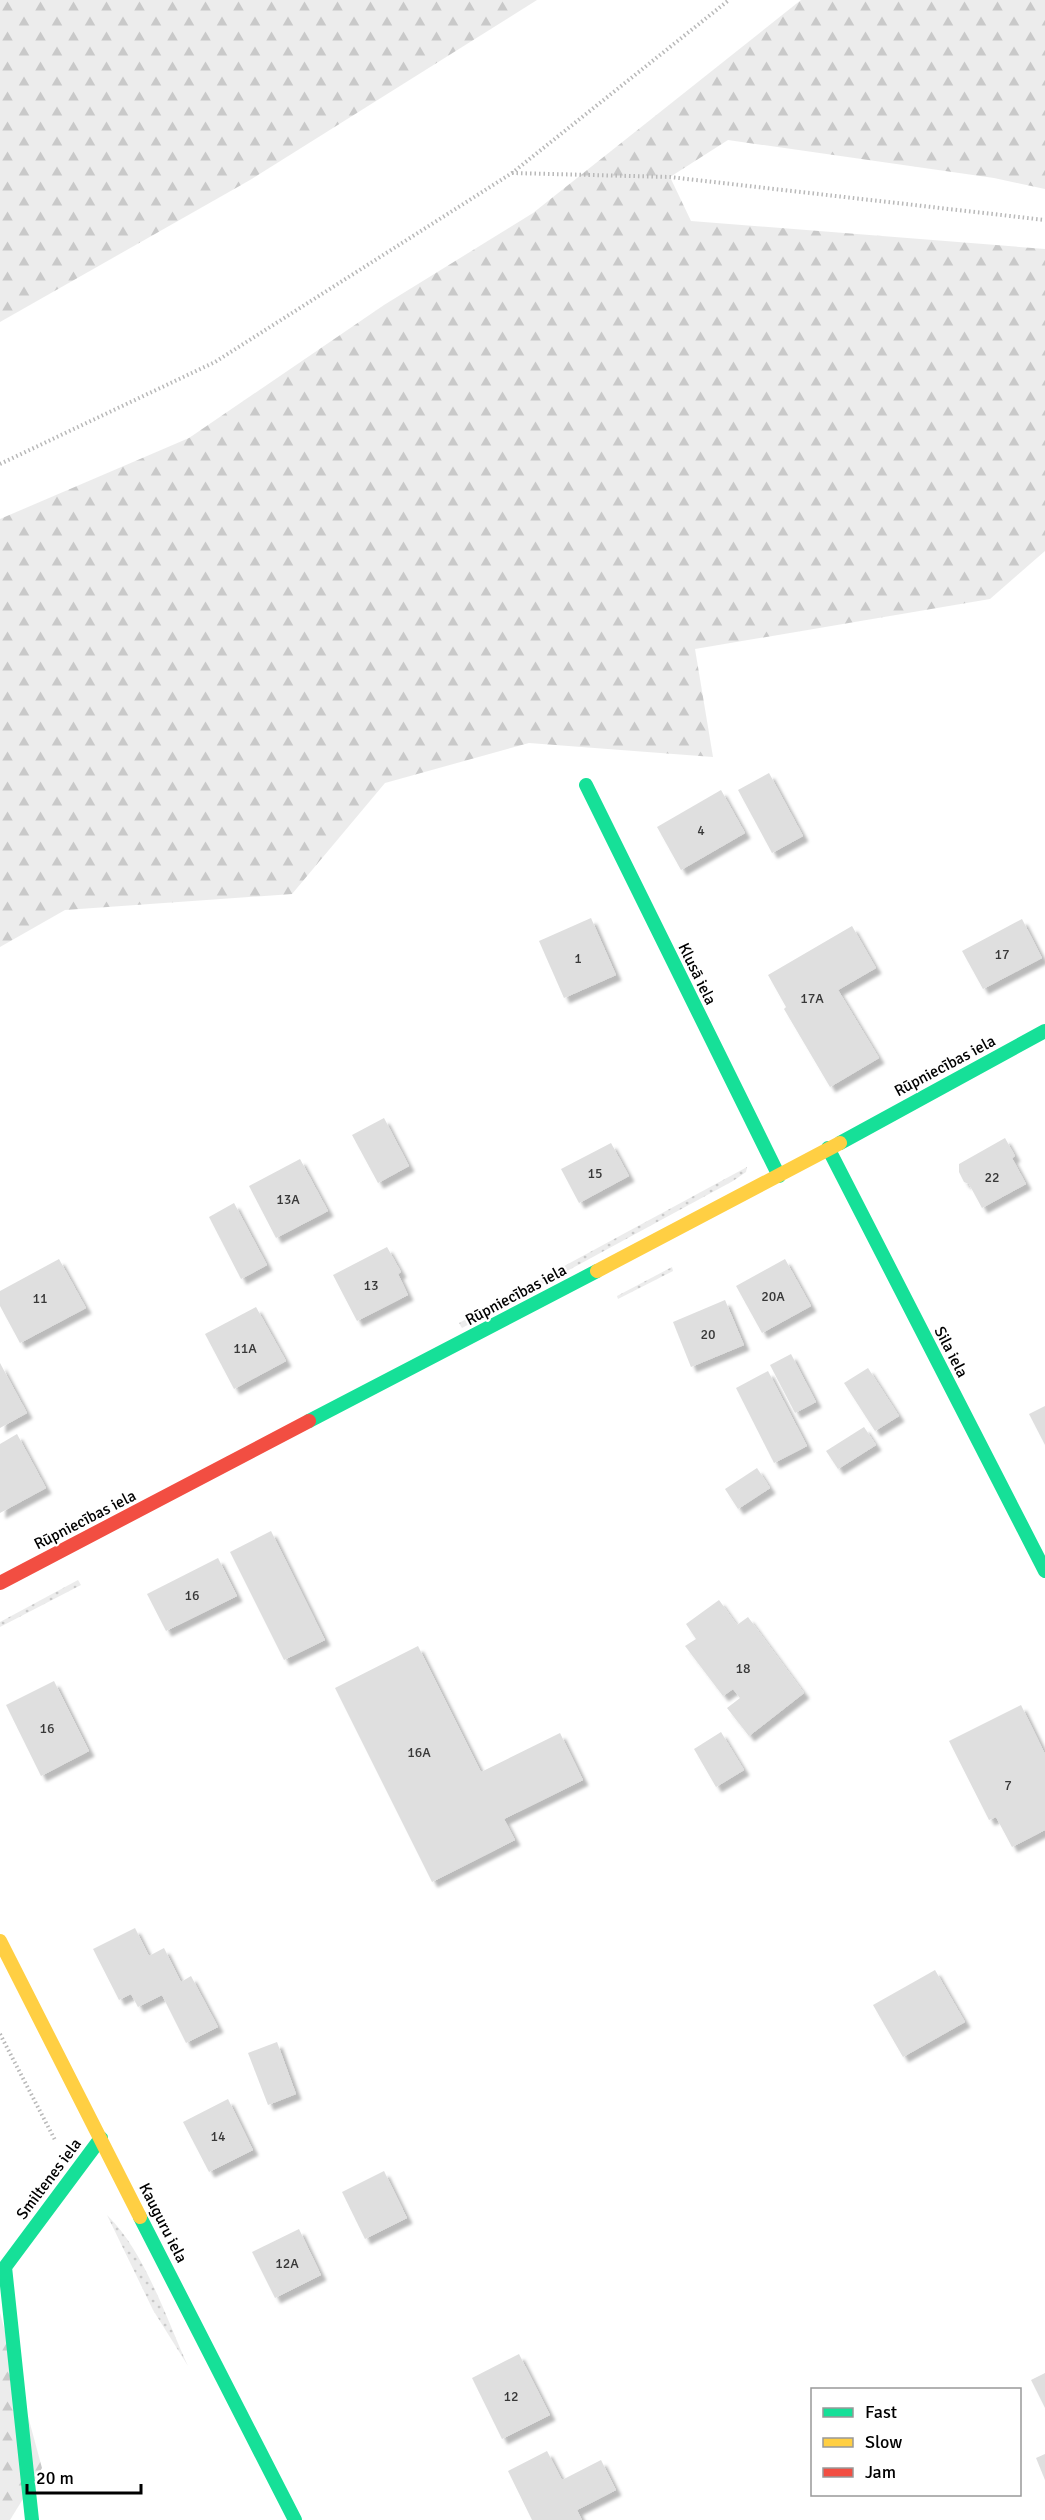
<svg xmlns="http://www.w3.org/2000/svg" width="1045" height="2520" viewBox="0 0 1045 2520" font-family="Signika,sans-serif">
	<style>
		.grass { fill: url(#grass-dots) }
		.forest { fill: url(#forest-firs) }
		.building { fill: #dfdfdf; filter: url(#shadow) }
		.lines { fill: none; stroke-linecap: round; stroke-linejoin: round }
		.path { stroke: #b9b9b9; stroke-width: 4; stroke-dasharray: 1.5 3; stroke-linecap: butt }
		.fast { stroke: #16e098; stroke-width: 14 }
		.slow { stroke: #ffcf43; stroke-width: 14 }
		.jam { stroke: #f24e42; stroke-width: 14 }
		.labels { text-anchor: middle; dominant-baseline: central; stroke-width: 4.5; stroke-linejoin: round; paint-order: stroke }
		.number-label { font-size: 14px; fill: #383838 }
		.street-label { font-size: 16px; fill: #000; stroke: #fff }
	</style>
	<defs>
		<pattern id="grass-dots" width="8" height="8" patternUnits="userSpaceOnUse" patternTransform="scale(1.5)"><rect width="8" height="8" fill="#ececec"/><path d="M2 2h.1M6 6h.1" fill="none" stroke="#c9c9c9" stroke-width="1.8" stroke-linecap="round"/></pattern>
		<pattern id="forest-firs" width="22" height="20" patternUnits="userSpaceOnUse" patternTransform="scale(1.5)"><rect width="22" height="20" fill="#ececec"/><path d="M5 1l3.5 6h-7zM16 11l3.5 6h-7z" fill="#c9c9c9"/></pattern>
		<filter id="shadow"><feDropShadow dx="5.5" dy="5.5" stdDeviation="1.5" flood-color="#0004"/></filter>
	</defs>
	<rect width="100%" height="100%" fill="#fff"/>
	<!-- grass -->
	<g class="grass">
		<polygon points="747,1167 746,1172 733,1181 462,1328 459,1323"/>
		<polygon points="672,1267 673,1271 618,1299 617,1296"/>
		<polygon points="78,1580 81,1585 0,1627 0,1622"/>
		<path d="M 107,2215 C 145,2252 166,2318 188,2366 L 153,2310 Z"/>
	</g>
	<!-- forest -->
	<g class="forest">
		<polygon points="0,0 537,0 250,180 0,322"/>
		<polygon points="801,0 1045,0 1045,189 994,178 728,140 670,177 691,221 1045,249 1045,551 990,599 695,649 713,757 529,743 385,783 292,894 65,910 0,947 0,519 189,438 384,305 533,213"/>
		<polygon points="0,2313 42,2468 10,2520 0,2520"/>
	</g>
	<!-- building -->
	<g class="building">
		<polygon points="769,773 803,836 772,853 738,790"/>
		<polygon points="721,790 745,833 681,870 657,827"/>
		<polygon points="591,918 616,975 564,998 539,941"/>
		<polygon points="1022,919 1042,958 983,989 962,951"/>
		<polygon points="852,926 876,968 838,990 879,1058 830,1087 784,1009 786,1007 768,975"/>
		<polygon points="384,1118 409,1166 378,1183 352,1135"/>
		<polygon points="1005,1138 1015,1156 1012,1158 1026,1184 982,1208 969,1184 964,1182 959,1172 959,1164"/>
		<polygon points="611,1143 629,1176 579,1203 561,1169"/>
		<polygon points="300,1159 328,1211 276,1238 249,1186"/>
		<polygon points="234,1203 267,1265 241,1279 209,1217"/>
		<polygon points="387,1247 401,1272 398,1274 408,1295 357,1321 333,1275"/>
		<polygon points="59,1259 86,1308 20,1343 0,1306 0,1291"/>
		<polygon points="785,1259 811,1306 762,1333 736,1286"/>
		<polygon points="725,1300 744,1345 691,1367 673,1322"/>
		<polygon points="256,1307 286,1361 234,1389 205,1334"/>
		<polygon points="791,1354 816,1402 795,1413 770,1365"/>
		<polygon points="0,1363 27,1413 0,1428"/>
		<polygon points="868,1368 899,1416 875,1431 844,1383"/>
		<polygon points="768,1371 807,1446 774,1463 736,1388"/>
		<polygon points="1045,1406 1045,1445 1029,1414"/>
		<polygon points="864,1427 876,1445 838,1469 826,1451"/>
		<polygon points="17,1434 46,1488 0,1513 0,1444"/>
		<polygon points="757,1468 770,1488 738,1509 725,1489"/>
		<polygon points="271,1531 325,1640 284,1660 230,1552"/>
		<polygon points="218,1558 237,1596 166,1631 147,1594"/>
		<polygon points="719,1600 737,1625 748,1617 804,1693 749,1736 727,1708 740,1698 733,1689 723,1696 685,1646 696,1639 686,1624"/>
		<polygon points="418,1646 481,1772 560,1733 583,1780 504,1819 515,1840 432,1882 335,1688"/>
		<polygon points="54,1681 89,1751 41,1776 6,1705"/>
		<polygon points="1021,1705 1045,1754 1045,1830 1012,1847 996,1817 989,1820 949,1741"/>
		<polygon points="721,1732 744,1770 716,1787 694,1749"/>
		<polygon points="135,1928 149,1956 164,1948 181,1982 191,1976 218,2027 186,2043 162,1995 138,2007 131,1994 119,2000 93,1949"/>
		<polygon points="935,1970 965,2022 903,2057 873,2005"/>
		<polygon points="277,2042 296,2094 268,2105 248,2053"/>
		<polygon points="228,2099 253,2150 209,2172 183,2122"/>
		<polygon points="384,2171 407,2218 365,2239 342,2192"/>
		<polygon points="299,2229 321,2275 275,2298 252,2252"/>
		<polygon points="519,2354 550,2415 502,2439 472,2378"/>
		<polygon points="1045,2373 1045,2408 1031,2380"/>
		<polygon points="547,2451 562,2480 601,2460 616,2490 577,2510 582,2520 532,2520 508,2471"/>
		<polygon points="1045,2454 1045,2480 1036,2458"/>
	</g>
	<g class="lines">
		<!-- path -->
		<g class="path">
			<polyline points="512,173 670,177 1045,220"/>
			<polyline points="0,464 215,362 512,173 729,0"/>
			<polyline points="0,2034 55,2140"/>
		</g>
		<!-- fast -->
		<g class="fast">
			<polyline points="586,785 779,1176"/>
			<polyline points="840,1143 1045,1031"/>
			<polyline points="828,1148 1045,1571"/>
			<polyline points="309,1421 597,1271"/>
			<polyline points="140,2217 295,2520"/>
			<polyline points="32,2520 5,2267 101,2138"/>
		</g>
		<!-- slow -->
		<g class="slow">
			<polyline points="597,1271 840,1143"/>
			<polyline points="0,1941 140,2217"/>
		</g>
		<!-- jam -->
		<polyline class="jam" points="0,1583 309,1421"/>
	</g>
	<g class="labels">
		<!-- number labels -->
		<g class="number-label">
			<text x="701" y="830">4</text>
			<text x="1002" y="954">17</text>
			<text x="578" y="958">1</text>
			<text x="812" y="998">17A</text>
			<text x="595" y="1173">15</text>
			<text x="992" y="1177">22</text>
			<text x="288" y="1199">13A</text>
			<text x="371" y="1285">13</text>
			<text x="773" y="1296">20A</text>
			<text x="40" y="1298">11</text>
			<text x="708" y="1334">20</text>
			<text x="245" y="1348">11A</text>
			<text x="192" y="1595">16</text>
			<text x="743" y="1668">18</text>
			<text x="47" y="1728">16</text>
			<text x="419" y="1752">16A</text>
			<text x="1008" y="1785">7</text>
			<text x="218" y="2136">14</text>
			<text x="287" y="2263">12A</text>
			<text x="511" y="2396">12</text>
		</g>
		<!-- street labels -->
		<g class="street-label">
			<text transform="translate(697 974) rotate(64)">Klusā iela</text>
			<text transform="translate(945 1066) rotate(-28)">Rūpniecības iela</text>
			<text transform="translate(516 1295) rotate(-28)">Rūpniecības iela</text>
			<text transform="translate(951 1352) rotate(63)">Sila iela</text>
			<text transform="translate(85 1520) rotate(-27)">Rūpniecības iela</text>
			<text transform="translate(49 2179) rotate(-53)">Smiltenes iela</text>
			<text transform="translate(163 2223) rotate(63)">Kauguru iela</text>
		</g>
	</g>
	<!-- legend -->
	<rect x="811" y="2388" width="210" height="108" fill="#ffffff" stroke="#999999" stroke-width="1.5"/>
	<rect x="823" y="2408" width="30" height="9" fill="#16e098" stroke="#999999" stroke-width="1.5"/>
	<text x="865" y="2418" font-size="18" fill="#000000">Fast</text>
	<rect x="823" y="2438" width="30" height="9" fill="#ffcf43" stroke="#999999" stroke-width="1.5"/>
	<text x="865" y="2448" font-size="18" fill="#000000">Slow</text>
	<rect x="823" y="2468" width="30" height="9" fill="#f24e42" stroke="#999999" stroke-width="1.5"/>
	<text x="865" y="2478" font-size="18" fill="#000000">Jam</text>
	<!-- scale -->
	<path d="M27 2484v9h114v-9" fill="none" stroke="#000000" stroke-width="3"/>
	<text x="36" y="2484" font-size="18" fill="#000000" stroke="#ffffff" stroke-width="4.5" paint-order="stroke">20 m</text>
</svg>
